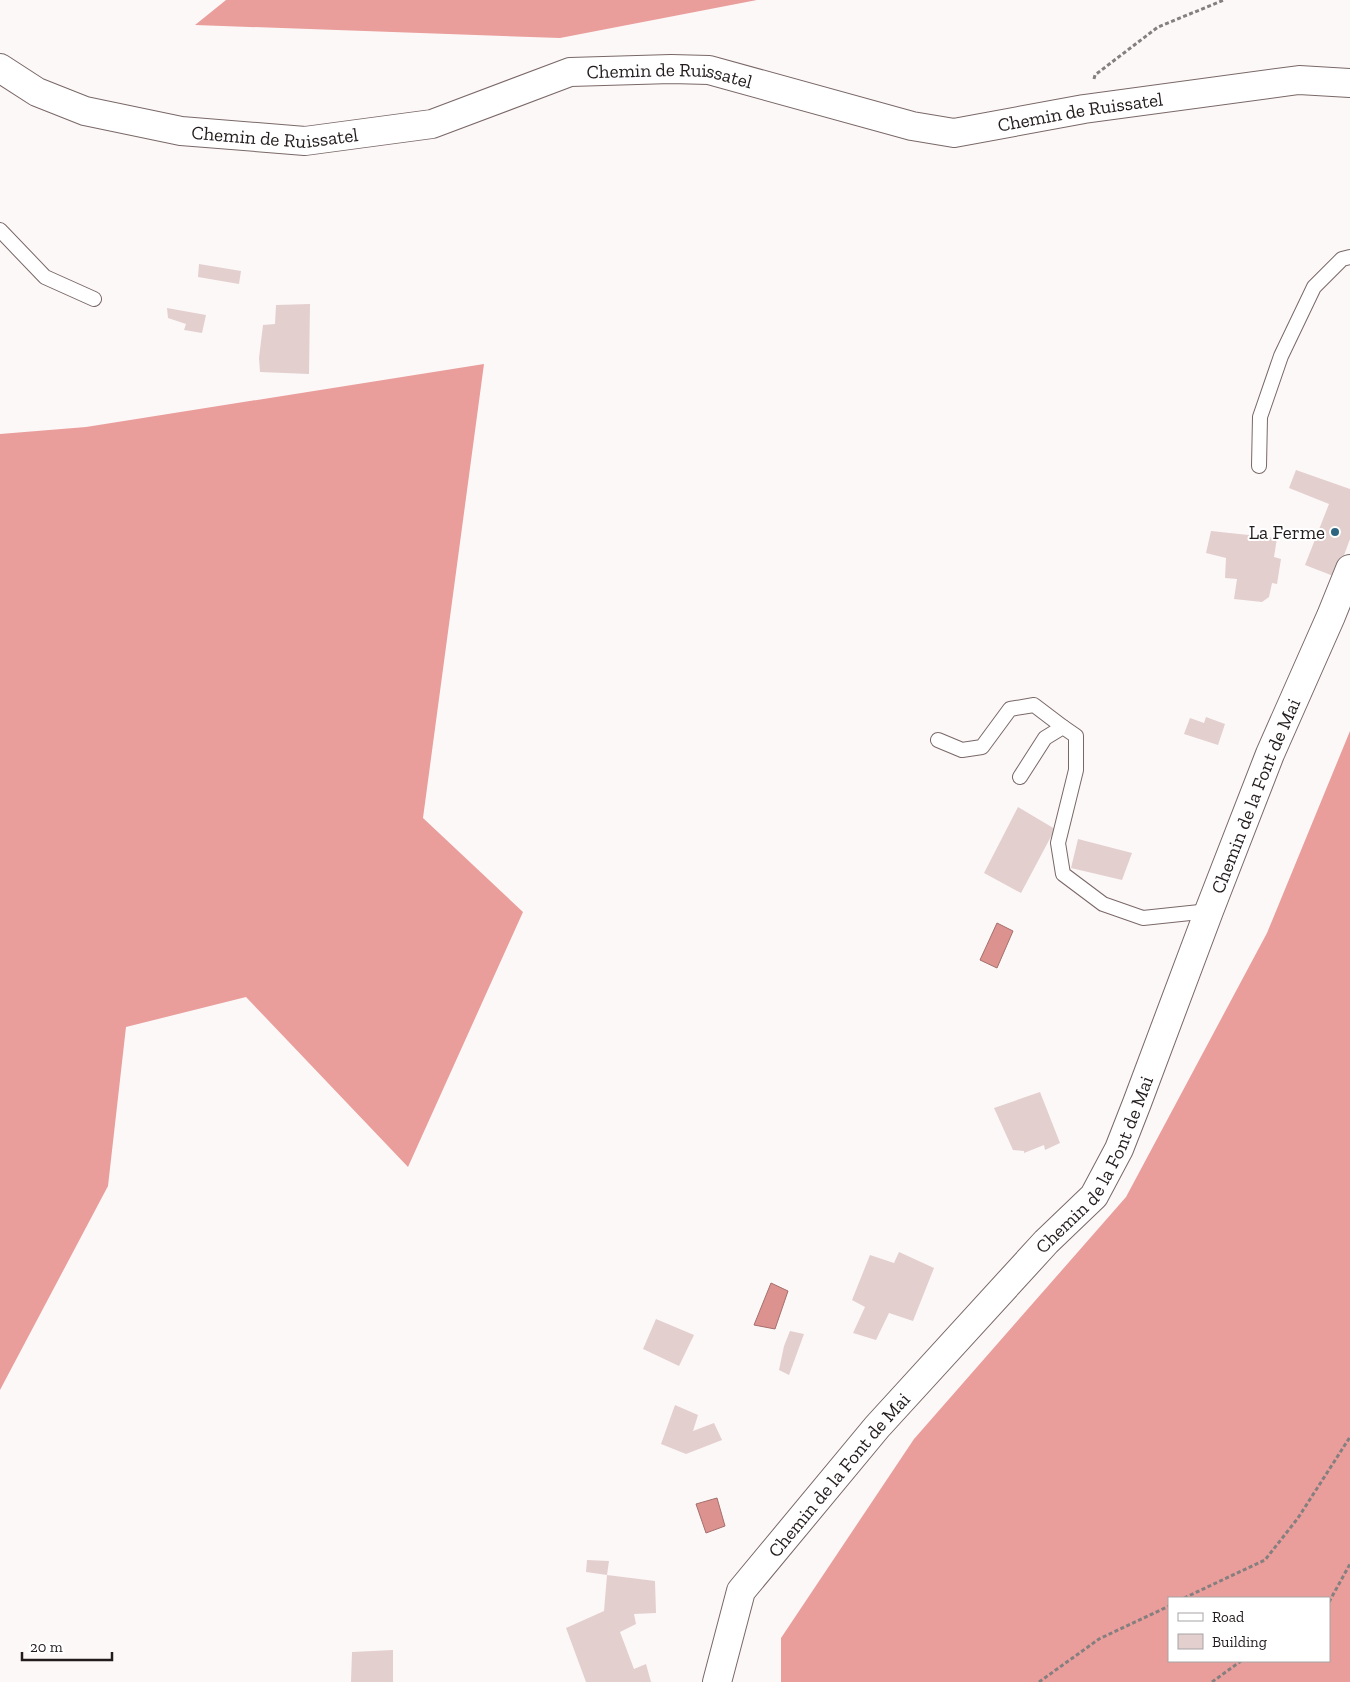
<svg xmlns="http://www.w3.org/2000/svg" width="1350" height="1682" viewBox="0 0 1350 1682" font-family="'Zilla Slab',serif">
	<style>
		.forest { fill: #e99e9b; fill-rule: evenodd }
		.water { fill: #dc928f; stroke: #a46f6c }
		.building { fill: #e3cfce }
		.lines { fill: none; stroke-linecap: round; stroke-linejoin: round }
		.lane-casing { stroke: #796867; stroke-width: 16 }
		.street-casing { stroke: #796867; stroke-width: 30 }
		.path { stroke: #857f7f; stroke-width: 3; stroke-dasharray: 4 2.5; stroke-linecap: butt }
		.lane { stroke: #fff; stroke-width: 14 }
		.street { stroke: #fff; stroke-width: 28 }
		.poi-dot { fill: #2d647f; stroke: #fff; stroke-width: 2 }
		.labels { text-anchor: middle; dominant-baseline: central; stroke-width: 4; stroke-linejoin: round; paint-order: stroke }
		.street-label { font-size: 19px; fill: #231c1c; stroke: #fff }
		.poi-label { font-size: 19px; fill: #231c1c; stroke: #fff; text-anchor: end }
	</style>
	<rect width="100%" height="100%" fill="#fdf8f8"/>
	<!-- forest -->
	<g class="forest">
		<polygon points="226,0 757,0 560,38 195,25"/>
		<polygon points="484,364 423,818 523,912 408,1167 246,997 126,1027 108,1186 0,1390 0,434 86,427"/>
		<path d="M 1350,731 L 1350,1682 L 781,1682 L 781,1638 L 914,1439 L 1126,1197 L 1267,933 ZM 1169,1598 L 1329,1598 L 1329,1661 L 1169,1661 Z"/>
	</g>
	<!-- water -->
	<g class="water">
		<polygon points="997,923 1013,931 997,968 980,960"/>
		<polygon points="771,1283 788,1291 775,1329 754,1325"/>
		<polygon points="717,1498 725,1526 706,1533 696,1504"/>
	</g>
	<!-- building -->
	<g class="building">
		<polygon points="199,264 241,271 239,284 198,277"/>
		<polygon points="310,304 309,374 260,372 259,358 263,325 275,324 276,305"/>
		<polygon points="167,308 206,315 202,333 184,330 186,324 168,318"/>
		<polygon points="1296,470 1350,489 1350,539 1336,577 1305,565 1329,504 1289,488"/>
		<polygon points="1211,531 1277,538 1274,557 1281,559 1277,584 1272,583 1269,597 1262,602 1234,599 1237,579 1225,578 1226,558 1206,553"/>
		<polygon points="1206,717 1225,724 1218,745 1184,734 1190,718 1204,723"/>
		<polygon points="1018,807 1055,829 1021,893 984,873"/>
		<polygon points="1078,839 1132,853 1122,880 1071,868"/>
		<polygon points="1040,1092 1060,1143 1045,1150 1044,1145 1024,1153 1024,1151 1013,1150 994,1108"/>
		<polygon points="899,1252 934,1268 913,1321 889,1313 876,1340 853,1333 865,1307 852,1300 870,1255 894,1263"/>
		<polygon points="656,1319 694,1335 679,1366 643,1349"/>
		<polygon points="790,1331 804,1334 789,1375 779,1370 784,1346"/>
		<polygon points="675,1405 698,1415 693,1431 714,1423 722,1440 686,1454 661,1444"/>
		<polygon points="587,1560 609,1561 607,1575 655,1581 656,1613 634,1614 636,1624 620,1632 634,1669 646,1664 651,1682 586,1682 566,1628 604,1611 607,1575 586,1572"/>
		<polygon points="393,1650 393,1682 351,1682 352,1652"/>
	</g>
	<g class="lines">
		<defs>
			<g id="lane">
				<polyline points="0,230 45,277 94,299"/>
				<polyline points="1259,466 1260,417 1281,356 1314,287 1342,259 1350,257"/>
				<polyline points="938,740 962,750 982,747 1010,709 1034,705 1063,727"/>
				<polyline points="1020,777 1045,738 1063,727 1076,736 1076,770 1058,843 1063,874 1103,904 1143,918 1209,911"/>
			</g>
			<g id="street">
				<path id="s1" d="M 0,68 L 37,92 L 85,111 L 181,131 L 305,141 L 432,124 L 570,72 L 671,69 L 709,70 L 912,126 L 954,133 L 1084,109 L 1299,80 L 1350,83"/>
				<path id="s2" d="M 717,1682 L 741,1591 L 877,1427 L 1046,1242 L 1094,1196 L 1119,1149 L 1137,1103 L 1209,911 L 1270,754 L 1331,616 L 1350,569"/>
			</g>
		</defs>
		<!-- lane casing -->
		<use href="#lane" class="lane-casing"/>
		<!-- street casing -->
		<use href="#street" class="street-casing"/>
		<!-- path -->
		<g class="path">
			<polyline points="1094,79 1095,75 1158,27 1224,0"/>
			<polyline points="1184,1598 1265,1560 1298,1518 1350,1437"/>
			<polyline points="1329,1602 1350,1564"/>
			<polyline points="1039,1682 1099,1639 1169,1606"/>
			<polyline points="1212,1682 1241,1661"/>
		</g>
		<!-- lane -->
		<use href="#lane" class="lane"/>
		<!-- street -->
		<use href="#street" class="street"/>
	</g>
	<!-- markers -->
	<circle class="poi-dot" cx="1335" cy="532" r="5"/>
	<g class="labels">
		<!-- street labels -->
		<g class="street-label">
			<text stroke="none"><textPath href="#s1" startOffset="694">Chemin de Ruissatel</textPath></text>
			<text stroke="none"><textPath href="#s1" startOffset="1114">Chemin de Ruissatel</textPath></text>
			<text stroke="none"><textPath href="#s1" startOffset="288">Chemin de Ruissatel</textPath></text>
			<text stroke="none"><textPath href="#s2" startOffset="1056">Chemin de la Font de Mai</textPath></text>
			<text stroke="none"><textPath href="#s2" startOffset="651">Chemin de la Font de Mai</textPath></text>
			<text stroke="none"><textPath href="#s2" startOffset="246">Chemin de la Font de Mai</textPath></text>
		</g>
		<!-- poi labels -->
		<g class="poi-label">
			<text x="1325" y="532">La Ferme</text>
		</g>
	</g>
	<!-- legend -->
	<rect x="1168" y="1597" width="162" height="65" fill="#ffffff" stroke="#a7a4a4"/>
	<rect x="1178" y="1613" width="25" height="8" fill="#ffffff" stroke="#a7a4a4"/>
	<text x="1212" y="1622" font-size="15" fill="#231c1c">Road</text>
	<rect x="1178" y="1634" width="25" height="15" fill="#e3cfce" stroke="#a7a4a4"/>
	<text x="1212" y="1647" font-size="15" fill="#231c1c">Building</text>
	<!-- scale -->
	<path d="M22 1652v8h90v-8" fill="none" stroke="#231c1c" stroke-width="2.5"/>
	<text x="30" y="1652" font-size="15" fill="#231c1c" stroke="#ffffff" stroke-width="4" paint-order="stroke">20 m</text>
</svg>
